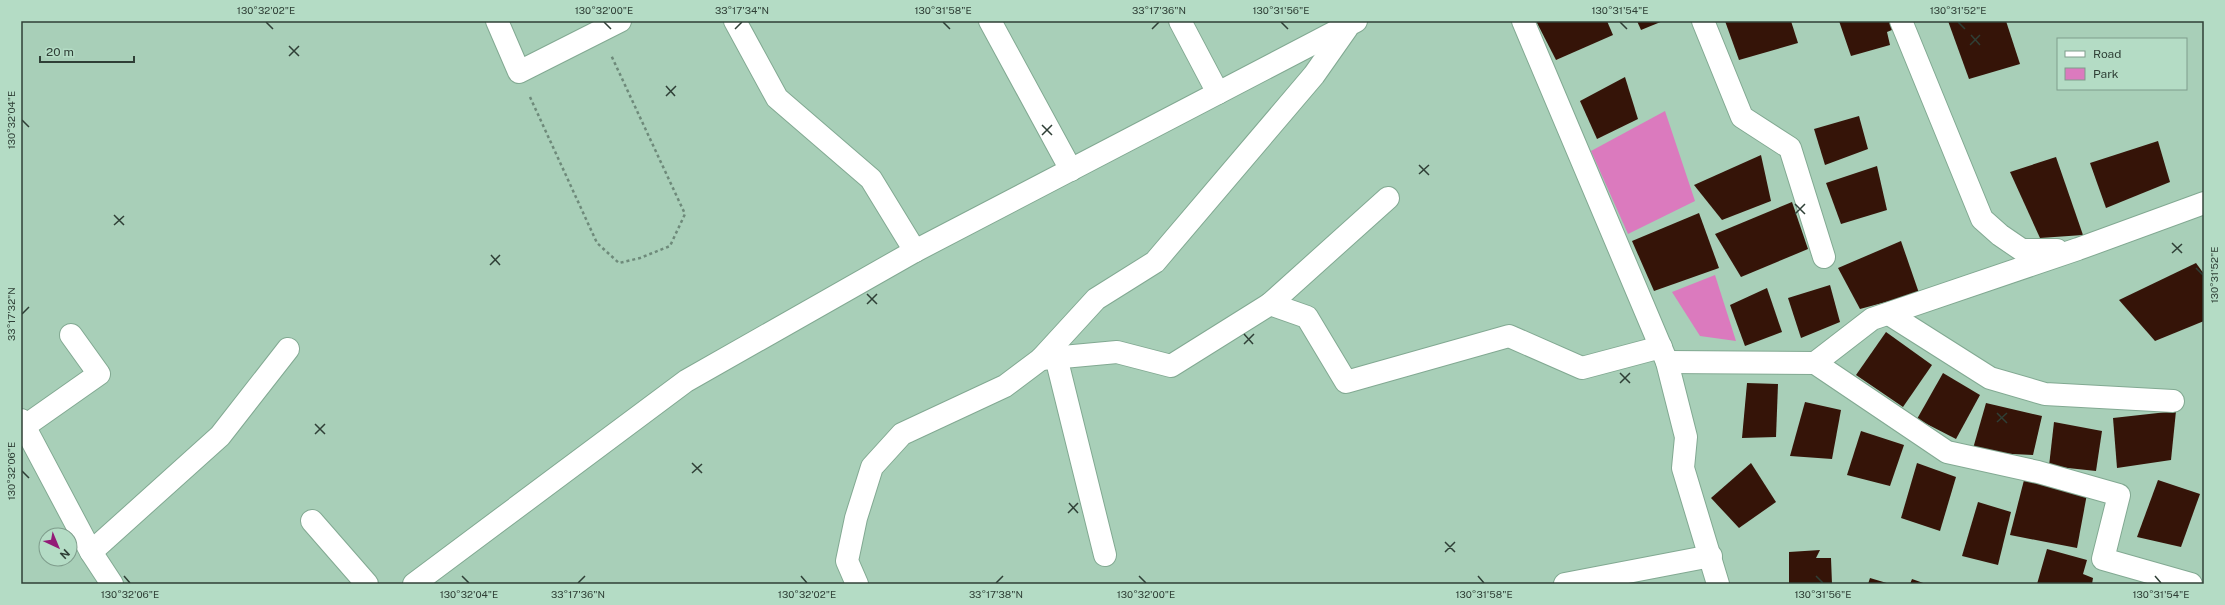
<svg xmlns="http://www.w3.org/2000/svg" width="2225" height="605" viewBox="0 0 2225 605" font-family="'Public Sans',sans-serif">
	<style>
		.green { fill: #db7abe }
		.building { fill: #351408 }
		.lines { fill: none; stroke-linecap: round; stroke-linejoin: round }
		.minor-casing { stroke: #82a992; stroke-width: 24 }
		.path { stroke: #6e8a7a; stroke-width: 2.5; stroke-dasharray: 3 3; stroke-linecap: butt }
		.minor { stroke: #fff; stroke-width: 22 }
		.ticks { fill: none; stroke: #2f3f36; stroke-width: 1.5 }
		.neatline { fill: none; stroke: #2f3f36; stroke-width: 1.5 }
		.ticks-label { font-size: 10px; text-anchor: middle; fill: #2f3f36 }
	</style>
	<rect width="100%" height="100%" fill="#a8cfb8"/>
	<!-- green -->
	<g class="green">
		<polygon points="1665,111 1695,201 1628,234 1591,151"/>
		<polygon points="1715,275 1736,341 1700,336 1672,292"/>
	</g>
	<!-- building -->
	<g class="building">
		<polygon points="1536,21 1607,21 1613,35 1556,60"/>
		<polygon points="1637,21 1663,21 1641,30"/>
		<polygon points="1725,21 1791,21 1798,43 1739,60"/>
		<polygon points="1839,21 1914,21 1887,32 1890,45 1851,56"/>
		<polygon points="1948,21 2006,21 2020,64 1969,79"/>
		<polygon points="1625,77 1638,119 1597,139 1580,101"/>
		<polygon points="1859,116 1868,149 1825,165 1814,129"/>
		<polygon points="2158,141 2170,182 2106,208 2090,163"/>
		<polygon points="1761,155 1771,201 1722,220 1694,185"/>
		<polygon points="2056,157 2083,235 2040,238 2010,172"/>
		<polygon points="1877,166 1887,210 1841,224 1826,183"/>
		<polygon points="1792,202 1808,249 1741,277 1715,234"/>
		<polygon points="1699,213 1719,268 1654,291 1632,241"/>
		<polygon points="1901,241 1919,293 1860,309 1838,268"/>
		<polygon points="2196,263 2204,274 2204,321 2155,341 2119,300"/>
		<polygon points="1830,285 1840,322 1801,338 1788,298"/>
		<polygon points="1767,288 1782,332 1745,346 1730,305"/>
		<polygon points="1886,332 1932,365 1903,407 1856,375"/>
		<polygon points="1943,373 1980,395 1956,439 1917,419"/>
		<polygon points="1747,383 1778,384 1776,437 1742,438"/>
		<polygon points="1805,402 1841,410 1832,459 1790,456"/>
		<polygon points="1986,403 2042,416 2033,455 1972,452"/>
		<polygon points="2176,411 2171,460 2117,468 2113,418"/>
		<polygon points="2054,422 2102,431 2096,471 2049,466"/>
		<polygon points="1861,431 1904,445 1890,486 1847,475"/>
		<polygon points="1751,463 1776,502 1739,528 1711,498"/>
		<polygon points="1917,463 1956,477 1940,531 1901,518"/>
		<polygon points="2024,480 2087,494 2077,548 2010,535"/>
		<polygon points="2158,480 2200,494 2181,547 2137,537"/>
		<polygon points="1978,502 2011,512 1998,565 1962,556"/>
		<polygon points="2047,549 2087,560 2083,574 2093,578 2092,584 2037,584"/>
		<polygon points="1820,550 1816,558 1831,558 1832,584 1789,584 1789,552"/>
		<polygon points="1870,578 1890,584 1868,584"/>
		<polygon points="1912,579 1926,584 1910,584"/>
	</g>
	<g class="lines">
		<defs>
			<g id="minor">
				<polyline points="497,21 519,72 620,21"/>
				<polyline points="735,21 777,98 871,179 915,251"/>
				<polyline points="990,21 1071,170"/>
				<polyline points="1180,21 1218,93"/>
				<polyline points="1523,21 1667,362 1686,437 1683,468 1718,584"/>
				<polyline points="1703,21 1742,117 1790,148 1824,257"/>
				<polyline points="1901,21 1982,219 2000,235 2022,250 2057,250"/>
				<polyline points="1270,304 1388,198"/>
				<polyline points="1889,314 1990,378 2045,394 2173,401"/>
				<polyline points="1056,357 1105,555"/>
				<polyline points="1041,359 1117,352 1171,366 1270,304 1307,317 1346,382 1509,336 1582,368 1661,347"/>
				<polyline points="1667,362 1815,363 1872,319 2078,249 2204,203"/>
				<polyline points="1815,363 1947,452 2038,472 2119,495 2103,559 2191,584"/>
				<polyline points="21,420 91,552 112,584"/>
				<polyline points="25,426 99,374 71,335"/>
				<polyline points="312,521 367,584"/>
				<polyline points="91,552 220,436 288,349"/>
				<polyline points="414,584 686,381 915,251 1356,21"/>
				<polyline points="857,584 847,561 856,518 872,467 902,434 1005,386 1041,359 1096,299 1155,262 1314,75 1347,28"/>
				<polyline points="1565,584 1711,556"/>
			</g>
		</defs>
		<!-- minor casing -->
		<use href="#minor" class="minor-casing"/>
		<!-- path -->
		<polyline class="path" points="530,97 597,243 619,263 640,258 670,246 685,214 611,55"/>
		<!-- minor -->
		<use href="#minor" class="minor"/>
	</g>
	<!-- ticks -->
	<path class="ticks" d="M 266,22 L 273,29M 604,22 L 611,29M 943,22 L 950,29M 1281,22 L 1288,29M 1620,22 L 1627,29M 1958,22 L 1965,29M 735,29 L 742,22M 1152,29 L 1159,22M 1971,35 L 1980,45M 1970,45 L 1980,35M 289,46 L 299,56M 289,56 L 299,46M 666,86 L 675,96M 666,96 L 676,86M 22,120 L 29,127M 1042,125 L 1052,135M 1042,135 L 1052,125M 1419,165 L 1429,175M 1419,174 L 1429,165M 1795,204 L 1805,214M 1795,214 L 1805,204M 114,215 L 124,225M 114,225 L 124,216M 2172,243 L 2182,253M 2172,253 L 2182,244M 491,255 L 500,265M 490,265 L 500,255M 2196,268 L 2203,275M 867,294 L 877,304M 867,304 L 877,294M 22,314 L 29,307M 1244,334 L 1253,344M 1244,344 L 1254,334M 1620,373 L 1630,383M 1620,383 L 1630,373M 1997,413 L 2007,423M 1997,422 L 2007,413M 315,424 L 325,434M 315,434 L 325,424M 692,463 L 702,473M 22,471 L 29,478M 692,473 L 702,464M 1069,503 L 1078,513M 1068,513 L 1078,503M 1445,542 L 1455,552M 1445,552 L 1455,542M 124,576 L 130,583M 462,576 L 469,583M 801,576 L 807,583M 1139,576 L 1146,583M 1478,576 L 1484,583M 1816,576 L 1823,583M 2155,576 L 2161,583M 578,583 L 585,576M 996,583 L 1003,576"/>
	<!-- border -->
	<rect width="2225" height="605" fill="none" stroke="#b4dcc5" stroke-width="44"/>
	<!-- legend -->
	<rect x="2057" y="38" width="130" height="52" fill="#b4dcc5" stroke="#7f9d8c"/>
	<rect x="2065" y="51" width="20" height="6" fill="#ffffff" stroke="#7f9d8c"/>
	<text x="2093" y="58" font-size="12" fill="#2f3f36">Road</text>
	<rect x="2065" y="68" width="20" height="12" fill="#db7abe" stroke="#7f9d8c"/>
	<text x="2093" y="78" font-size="12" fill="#2f3f36">Park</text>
	<!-- north arrow -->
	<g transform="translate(58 547) rotate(136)"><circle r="19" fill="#b4dcc5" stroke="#7f9d8c"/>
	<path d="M0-3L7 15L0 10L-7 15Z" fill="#931b77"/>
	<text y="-6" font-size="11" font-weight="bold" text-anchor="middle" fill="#2f3f36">N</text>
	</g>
	<!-- scale -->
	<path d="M40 56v6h94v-6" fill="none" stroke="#2f3f36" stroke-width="2"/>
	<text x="46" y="56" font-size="12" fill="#2f3f36" stroke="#b4dcc5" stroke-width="3" paint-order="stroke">20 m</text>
	<rect x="22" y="22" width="2181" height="561" class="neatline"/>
	<g class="ticks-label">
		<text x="266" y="14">130°32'02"E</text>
		<text x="604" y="14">130°32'00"E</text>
		<text x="742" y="14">33°17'34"N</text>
		<text x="943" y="14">130°31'58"E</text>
		<text x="1159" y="14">33°17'36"N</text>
		<text x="1281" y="14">130°31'56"E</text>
		<text x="1620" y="14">130°31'54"E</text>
		<text x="1958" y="14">130°31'52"E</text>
		<text transform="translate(11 120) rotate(-90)" y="4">130°32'04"E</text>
		<text transform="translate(2214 275) rotate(-90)" y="4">130°31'52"E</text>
		<text transform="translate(11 314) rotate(-90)" y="4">33°17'32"N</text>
		<text transform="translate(11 471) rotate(-90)" y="4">130°32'06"E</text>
		<text x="130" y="598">130°32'06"E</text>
		<text x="469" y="598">130°32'04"E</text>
		<text x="578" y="598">33°17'36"N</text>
		<text x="807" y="598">130°32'02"E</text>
		<text x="996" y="598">33°17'38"N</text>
		<text x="1146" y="598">130°32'00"E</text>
		<text x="1484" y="598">130°31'58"E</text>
		<text x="1823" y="598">130°31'56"E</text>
		<text x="2161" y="598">130°31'54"E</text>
	</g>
</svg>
